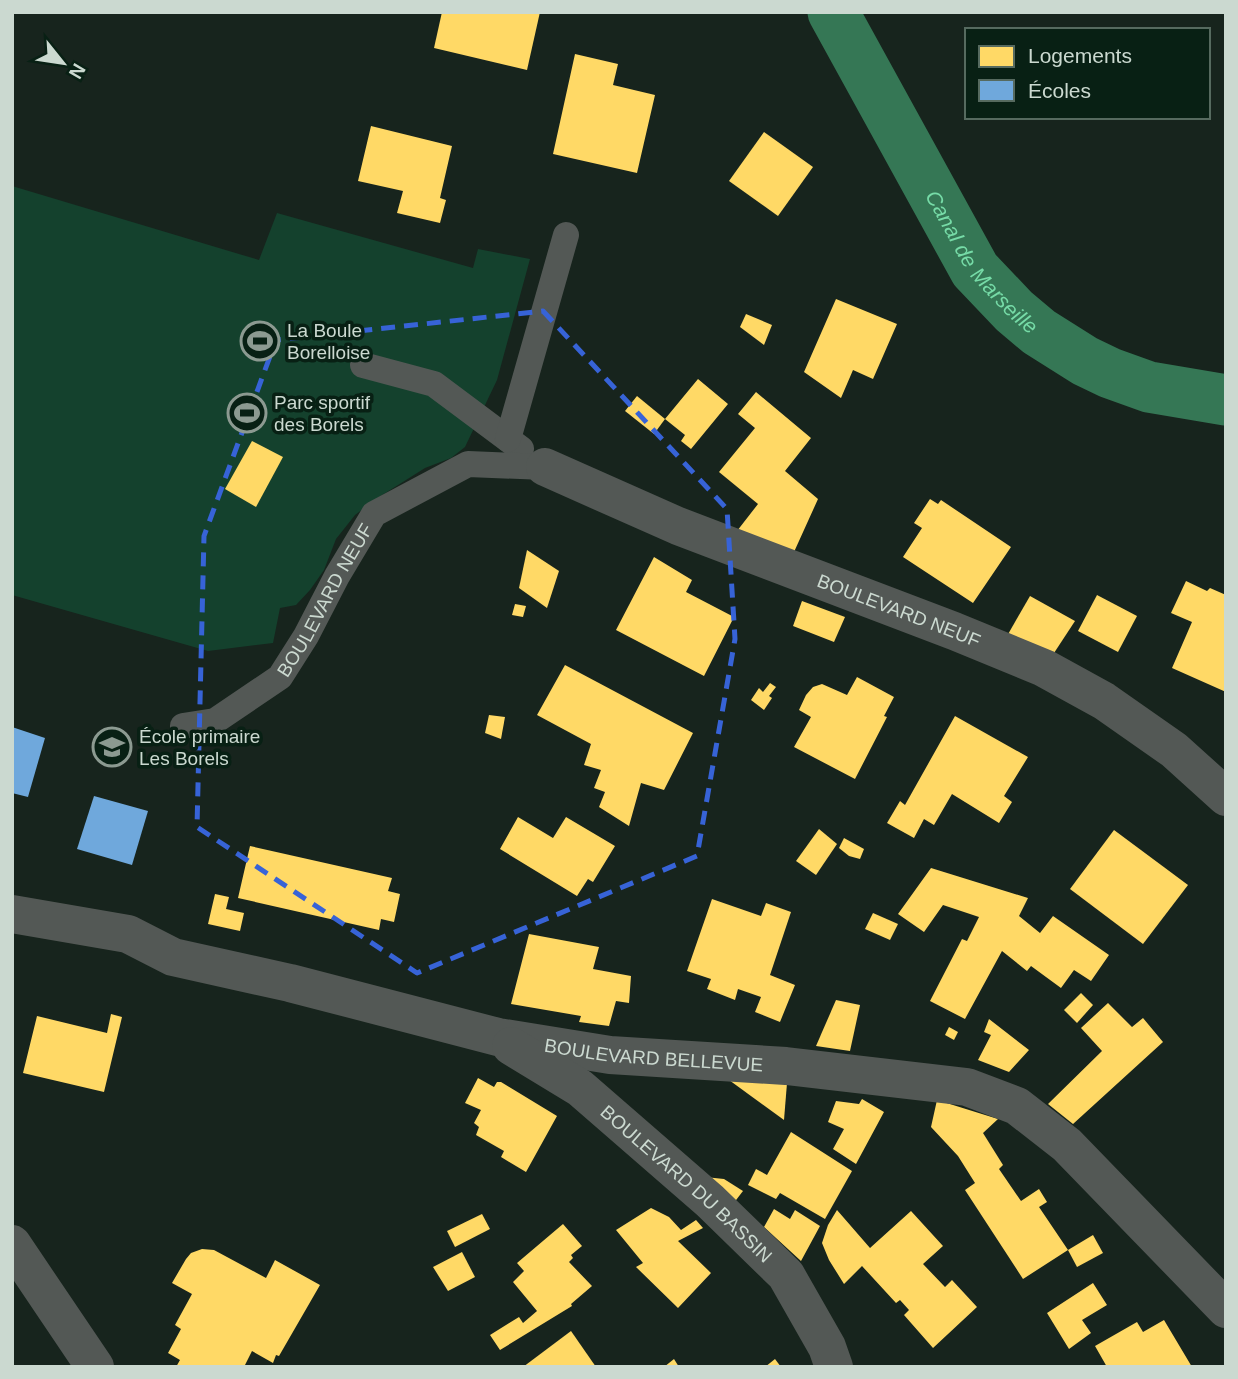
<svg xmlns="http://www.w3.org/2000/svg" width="1238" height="1379" viewBox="0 0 1238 1379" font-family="Helvetica,sans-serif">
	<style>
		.green { fill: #14412d }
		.homes { fill: #ffd966 }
		.schools { fill: #6fa8dc }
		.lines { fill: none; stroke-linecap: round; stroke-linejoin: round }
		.canal { stroke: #357755; stroke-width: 51 }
		.lane { stroke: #535855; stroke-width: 26 }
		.street { stroke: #535855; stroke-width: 38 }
		.marked { fill: none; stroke: #3763d7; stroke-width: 5; stroke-dasharray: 14 9; stroke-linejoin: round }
		.labels { text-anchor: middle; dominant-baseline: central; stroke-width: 7; stroke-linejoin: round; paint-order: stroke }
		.poi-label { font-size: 19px; fill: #cbd9d0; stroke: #082014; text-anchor: start }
		.street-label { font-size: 19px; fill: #cbd9d0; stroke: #082014 }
		.water-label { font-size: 21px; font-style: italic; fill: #76dba7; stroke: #082014 }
	</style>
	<rect width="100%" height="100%" fill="#17241d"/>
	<!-- green -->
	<polygon class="green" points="12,186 259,260 277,213 473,268 478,249 530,259 497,380 465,447 451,458 425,468 379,497 355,515 336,539 324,570 310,590 296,605 280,608 273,643 208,651 12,595"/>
	<!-- homes -->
	<g class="homes">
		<polygon points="442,12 540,12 527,70 434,48"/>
		<polygon points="575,54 618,64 613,85 655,95 637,173 553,154"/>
		<polygon points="371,126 452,146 440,198 446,200 440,223 397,213 403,191 358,181"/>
		<polygon points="764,132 813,167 778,216 729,181"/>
		<polygon points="836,299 897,324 873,379 853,370 841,398 804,372"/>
		<polygon points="746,314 772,325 764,345 740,327"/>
		<polygon points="698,379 728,404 691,449 681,441 685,435 665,419"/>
		<polygon points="756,392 811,438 785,471 818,499 794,552 737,531 758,504 719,472 755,428 738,414"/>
		<polygon points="637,396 665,419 654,434 625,411"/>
		<polygon points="252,441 283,457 256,507 225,489"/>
		<polygon points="930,499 938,504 941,500 1011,547 973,603 903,557 922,528 914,523"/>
		<polygon points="527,550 559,571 547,608 519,588"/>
		<polygon points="654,557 692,580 686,592 734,617 704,676 616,630"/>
		<polygon points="1186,581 1207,591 1210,588 1226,595 1226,692 1172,668 1192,622 1171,613"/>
		<polygon points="1097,595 1137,616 1118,652 1078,631"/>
		<polygon points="1030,596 1075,621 1054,653 1007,636"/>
		<polygon points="802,601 845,617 834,642 793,626"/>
		<polygon points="515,604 526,606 523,617 512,615"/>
		<polygon points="565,665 693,733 664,790 641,783 629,826 599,807 605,792 594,788 601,770 584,765 591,744 537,715"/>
		<polygon points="857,677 894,697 884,716 887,717 855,779 794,747 811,717 799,710 806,695 813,687 822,684 847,695"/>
		<polygon points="770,683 776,687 769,696 772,698 764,710 751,700 759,688 763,692"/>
		<polygon points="489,715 505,717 501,739 485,733"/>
		<polygon points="955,716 1028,757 1004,796 1012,802 999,823 952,794 934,825 924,819 914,838 887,823 900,801 905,805"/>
		<polygon points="518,817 553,838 566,817 615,846 593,882 588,879 577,896 500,849"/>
		<polygon points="819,829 837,844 816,875 796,861"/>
		<polygon points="1114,830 1188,885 1143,944 1070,889"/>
		<polygon points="844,838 864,849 860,859 849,856 839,848"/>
		<polygon points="250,846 392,878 388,891 400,894 394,922 381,919 379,930 238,898"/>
		<polygon points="931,868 1028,898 1019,916 1040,933 1053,916 1109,955 1091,981 1074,970 1061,988 1031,966 1027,971 1002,951 965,1019 930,1001 962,939 967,941 979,917 943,905 924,932 898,914"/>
		<polygon points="215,894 229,897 226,909 244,913 240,931 208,924"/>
		<polygon points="712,899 761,916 766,903 791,912 770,975 795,985 780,1022 755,1012 761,997 738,989 735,1000 707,989 711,979 687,971"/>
		<polygon points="873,913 898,924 890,940 865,929"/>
		<polygon points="529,934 599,947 593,969 631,976 629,1003 616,1001 609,1026 579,1022 581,1016 511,1004"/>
		<polygon points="1081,993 1093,1005 1077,1023 1064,1010"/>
		<polygon points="836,1000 860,1005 850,1051 816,1046"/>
		<polygon points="1108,1003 1132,1027 1143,1018 1163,1042 1073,1124 1048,1104 1102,1051 1081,1028"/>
		<polygon points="111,1014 122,1017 104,1092 23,1073 37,1016 107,1033"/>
		<polygon points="989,1019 1029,1050 1009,1072 978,1060 991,1035 984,1032"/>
		<polygon points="949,1027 958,1032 954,1040 945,1035"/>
		<polygon points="478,1078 494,1087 497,1082 501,1082 557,1116 526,1172 501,1157 504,1151 476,1135 479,1127 474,1123 481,1110 465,1103"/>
		<polygon points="729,1080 787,1083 784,1120"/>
		<polygon points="862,1099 884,1112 856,1164 833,1149 844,1129 828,1122 836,1101 859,1104"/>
		<polygon points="937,1100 998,1119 983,1133 1003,1165 999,1169 1021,1201 1039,1189 1047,1202 1039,1207 1068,1250 1023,1279 965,1190 975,1183 958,1156 931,1127"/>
		<polygon points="791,1132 852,1171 825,1219 780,1193 776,1199 748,1185 756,1169 767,1175"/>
		<polygon points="705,1177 724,1179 743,1191 733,1204"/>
		<polygon points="651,1208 669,1217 681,1230 696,1220 703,1228 678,1241 711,1273 678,1308 636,1267 643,1263 616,1230"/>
		<polygon points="774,1209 790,1219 795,1210 820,1226 801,1261 764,1227"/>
		<polygon points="837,1210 870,1248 911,1211 943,1246 923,1264 945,1287 952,1280 977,1307 933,1348 904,1315 909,1310 900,1300 896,1303 862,1266 844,1284 829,1260 822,1243 828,1225"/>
		<polygon points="482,1214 490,1229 455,1247 447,1231"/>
		<polygon points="563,1224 582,1246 571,1255 573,1258 569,1262 592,1286 571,1304 572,1306 500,1350 490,1335 519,1317 523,1323 537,1311 513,1282 524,1271 517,1263"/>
		<polygon points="1093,1235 1103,1253 1077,1267 1068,1250"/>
		<polygon points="202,1249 214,1250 266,1278 275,1260 320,1285 279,1356 276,1355 273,1363 252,1351 244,1367 176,1367 180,1360 168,1353 181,1329 175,1325 192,1294 172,1283 186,1259 191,1253"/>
		<polygon points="462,1252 475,1277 448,1291 433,1267"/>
		<polygon points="1093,1283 1107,1305 1082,1320 1091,1333 1069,1349 1047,1313"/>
		<polygon points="1164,1320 1192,1367 1107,1367 1095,1346 1137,1322 1143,1332"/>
		<polygon points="571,1331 596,1367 523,1367"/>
		<polygon points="674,1359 679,1367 664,1367"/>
		<polygon points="775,1359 781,1367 765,1367"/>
	</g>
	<!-- schools -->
	<g class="schools">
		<polygon points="12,727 45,738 28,797 12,793"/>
		<polygon points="94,796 148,811 132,865 77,849"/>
	</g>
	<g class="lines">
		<!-- canal -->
		<path class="canal" id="s1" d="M 833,12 L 975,270 L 1014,311 L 1039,332 L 1085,361 L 1110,373 L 1149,387 L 1226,400"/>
		<!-- lane -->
		<g class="lane">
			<polyline points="363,365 434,384 521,449"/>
			<polyline points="508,439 566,235"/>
			<path id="s2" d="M 183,726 L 215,721 L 280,677 L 306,636 L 337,576 L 374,514 L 468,464 L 545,467"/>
		</g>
		<!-- street -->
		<g class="street">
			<path id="s3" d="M 545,467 L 678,526 L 954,631 L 1044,668 L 1104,701 L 1174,750 L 1226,797"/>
			<path id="s4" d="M 12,914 L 128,934 L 173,957 L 290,983 L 498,1037 L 610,1055 L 786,1066 L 967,1087 L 1017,1106 L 1067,1145 L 1226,1309"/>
			<path id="s5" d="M 511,1046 L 580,1088 L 710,1201 L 786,1275 L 827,1347 L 834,1367"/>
			<polyline points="12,1244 95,1367"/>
		</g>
	</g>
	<!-- marked area -->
	<path class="marked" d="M 543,311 L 727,509 L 735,639 L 697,856 L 417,973 L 197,827 L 204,536 L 276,340 Z"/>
	<!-- icons -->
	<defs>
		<symbol id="stadium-ring" viewBox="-11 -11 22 22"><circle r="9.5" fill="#082014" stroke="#8c9a91" stroke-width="1.5"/><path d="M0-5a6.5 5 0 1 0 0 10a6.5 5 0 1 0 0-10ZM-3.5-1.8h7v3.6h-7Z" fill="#8c9a91"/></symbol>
		<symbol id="school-ring" viewBox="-11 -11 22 22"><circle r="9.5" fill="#082014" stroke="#8c9a91" stroke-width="1.5"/><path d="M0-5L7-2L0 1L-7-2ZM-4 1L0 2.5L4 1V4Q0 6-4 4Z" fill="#8c9a91"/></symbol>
	</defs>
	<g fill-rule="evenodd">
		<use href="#stadium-ring" x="238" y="319" width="44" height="44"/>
		<use href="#stadium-ring" x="225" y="391" width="44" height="44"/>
		<use href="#school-ring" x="90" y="725" width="44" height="44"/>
	</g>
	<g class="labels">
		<!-- poi labels -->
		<g class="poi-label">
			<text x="287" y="330">La Boule<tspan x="287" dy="22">Borelloise</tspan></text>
			<text x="274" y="402">Parc sportif<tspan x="274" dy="22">des Borels</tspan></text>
			<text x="139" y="736">École primaire<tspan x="139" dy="22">Les Borels</tspan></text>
		</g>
		<!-- street labels -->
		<g class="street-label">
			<text stroke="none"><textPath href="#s2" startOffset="200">BOULEVARD NEUF</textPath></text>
			<text stroke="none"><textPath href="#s3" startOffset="382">BOULEVARD NEUF</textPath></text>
			<text stroke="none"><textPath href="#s4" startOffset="660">BOULEVARD BELLEVUE</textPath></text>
			<text stroke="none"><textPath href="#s5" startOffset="224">BOULEVARD DU BASSIN</textPath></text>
		</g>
		<!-- water labels -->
		<g class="water-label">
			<text stroke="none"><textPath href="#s1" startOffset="292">Canal de Marseille</textPath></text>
		</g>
	</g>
	<!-- border -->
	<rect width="1238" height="1379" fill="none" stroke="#cbd9d0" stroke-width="28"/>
	<!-- legend -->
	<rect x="965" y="28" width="245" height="91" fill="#082014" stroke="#566a5f" stroke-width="2"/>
	<rect x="979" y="46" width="35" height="21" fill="#ffd966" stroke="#566a5f" stroke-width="2"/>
	<text x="1028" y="63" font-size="21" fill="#cbd9d0">Logements</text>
	<rect x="979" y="80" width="35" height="21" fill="#6fa8dc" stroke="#566a5f" stroke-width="2"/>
	<text x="1028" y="98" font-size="21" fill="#cbd9d0">Écoles</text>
	<!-- north arrow -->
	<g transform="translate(63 63) rotate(120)" stroke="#082014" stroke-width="5" paint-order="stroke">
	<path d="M0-5L12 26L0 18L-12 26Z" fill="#cbd9d0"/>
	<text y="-10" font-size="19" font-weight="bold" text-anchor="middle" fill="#cbd9d0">N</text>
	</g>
</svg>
